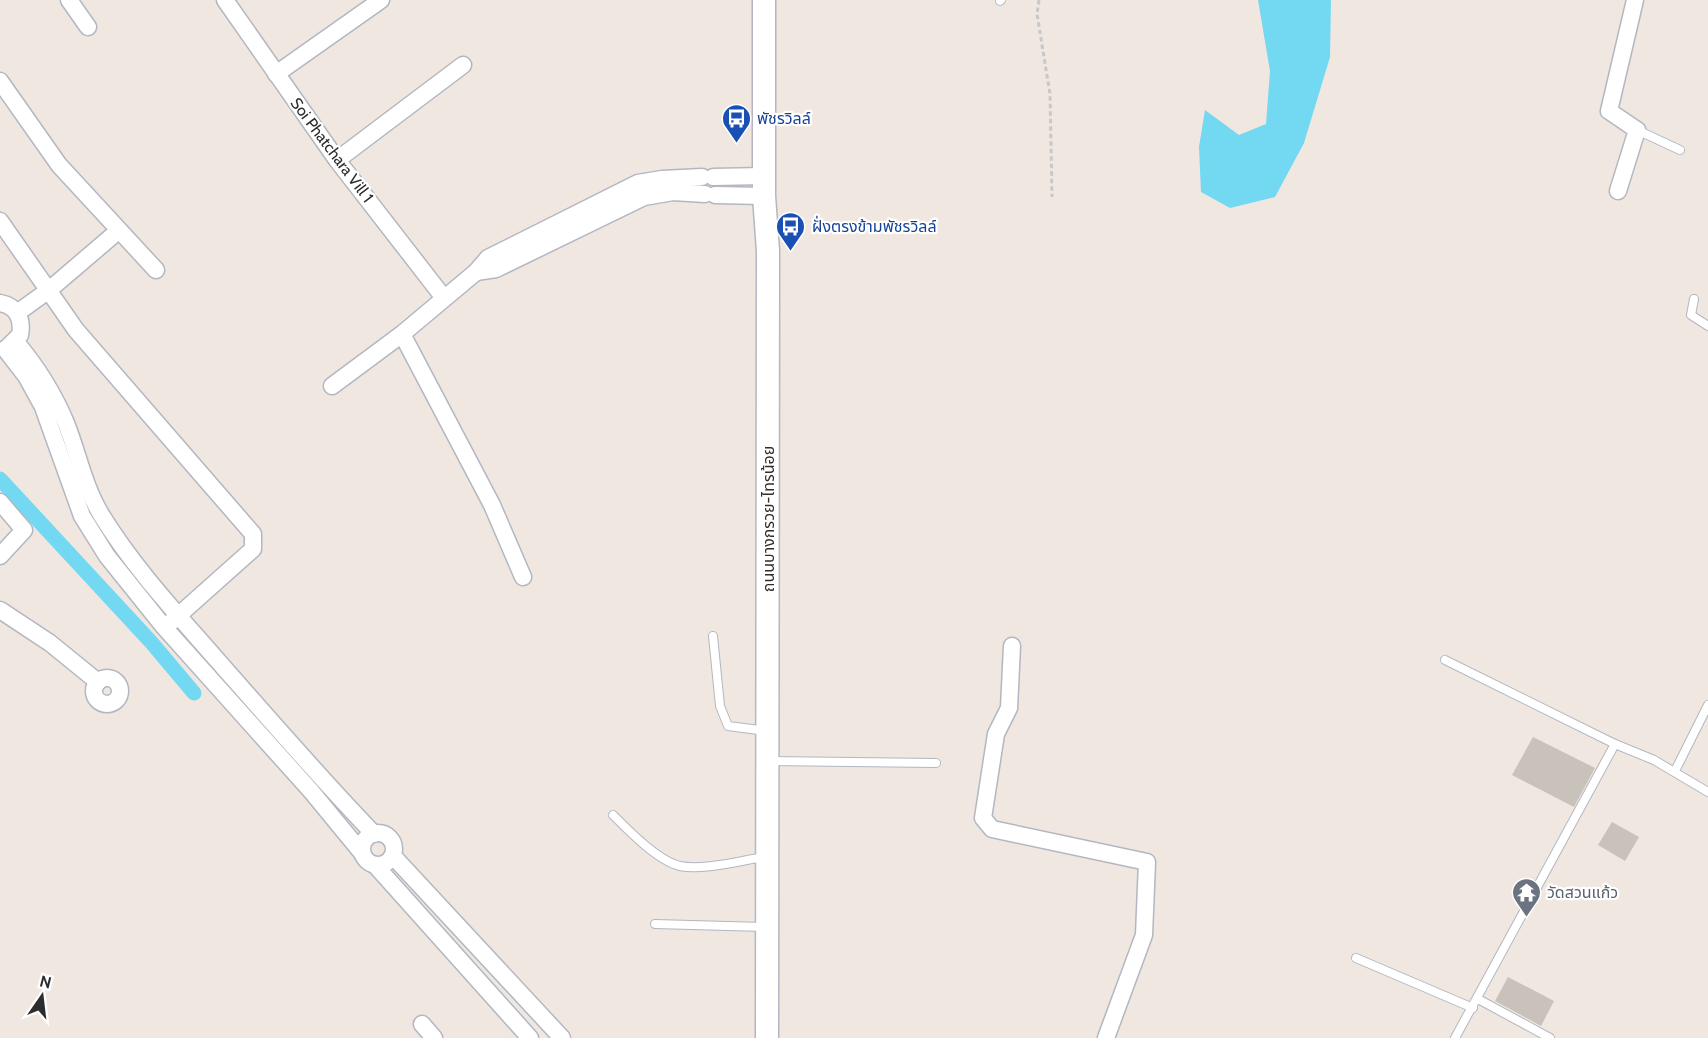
<svg xmlns="http://www.w3.org/2000/svg" width="1708" height="1038" viewBox="0 0 1708 1038" font-family="Cabin,'Noto Sans Thai',sans-serif">
	<style>
		.water { fill: #73d8f1 }
		.lines { fill: none; stroke-linecap: round; stroke-linejoin: round }
		.canal { stroke: #73d8f1; stroke-width: 15 }
		.building { fill: #c8c2bb }
		.lane-casing { stroke: #b3b7c1; stroke-width: 10 }
		.street-casing { stroke: #b3b7c1; stroke-width: 19 }
		.secondary-casing { stroke: #b3b7c1; stroke-width: 25 }
		.path { stroke: #c8c8c8; stroke-width: 3; stroke-dasharray: 4.5 3; stroke-linecap: butt }
		.lane { stroke: #fff; stroke-width: 8 }
		.street { stroke: #fff; stroke-width: 16 }
		.secondary { stroke: #fff; stroke-width: 22 }
		.labels { text-anchor: middle; dominant-baseline: central; stroke-width: 4.5; stroke-linejoin: round; paint-order: stroke }
		.transit-label { font-size: 16px; fill: #164399; stroke: #fff; text-anchor: start }
		.street-label { font-size: 16px; fill: #2d2d2d; stroke: #fff }
		.worship-label { font-size: 16px; fill: #5b616d; stroke: #fff; text-anchor: start }
	</style>
	<rect width="100%" height="100%" fill="#efe7e0"/>
	<!-- water -->
	<polygon class="water" points="1258,0 1331,0 1330,57 1304,143 1275,197 1230,208 1201,192 1199,147 1205,110 1239,135 1266,124 1270,71"/>
	<g class="lines">
		<!-- canal -->
		<polyline class="canal" points="0,479 151,642 194,693"/>
	</g>
	<!-- building -->
	<g class="building">
		<polygon points="1533,737 1595,768 1574,807 1512,775"/>
		<polygon points="1612,822 1639,837 1625,861 1598,845"/>
		<polygon points="1508,977 1554,1001 1541,1026 1495,1001"/>
	</g>
	<g class="lines">
		<defs>
			<g id="lane">
				<polyline points="1000,1 1001,0"/>
				<polyline points="1637,130 1680,150"/>
				<polyline points="1694,299 1691,315 1708,326"/>
				<polyline points="713,636 720,706 728,726 767,731"/>
				<polyline points="1445,660 1615,744 1455,1038"/>
				<polyline points="1615,744 1654,760 1708,792"/>
				<polyline points="768,761 936,763"/>
				<polyline points="1675,771 1708,705"/>
				<path d="M 613,815 C 629,831 658,861 680,866 C 703,871 742,860 765,857"/>
				<polyline points="655,924 767,927"/>
				<polyline points="1356,958 1473,1008"/>
				<polyline points="1478,999 1550,1038"/>
			</g>
			<g id="street">
				<polyline points="69,0 88,27"/>
				<polyline points="225,0 337,160 444,298"/>
				<polyline points="276,74 381,0"/>
				<polyline points="0,81 59,165 156,270"/>
				<polyline points="337,160 463,65"/>
				<polyline points="713,177 764,176"/>
				<polyline points="1618,191 1637,130 1609,111 1635,0"/>
				<polyline points="715,195 764,196"/>
				<polyline points="0,221 76,330 253,534 253,549 170,623"/>
				<polyline points="476,272 496,269 644,197 673,192 705,194"/>
				<path d="M 0,303 C 17,306 23,319 20,335 L 7,348"/>
				<polyline points="17,313 49,290 118,231"/>
				<polyline points="402,334 492,505 523,577"/>
				<path d="M 16,342 C 37,367 53,392 66,423 C 78,453 84,487 102,516 C 134,568 178,615 218,661 C 270,720 320,778 374,834"/>
				<polyline points="5,349 26,376 43,407 82,516 107,556 164,627 311,791 362,853"/>
				<polyline points="332,386 402,334 476,272 488,258 638,183 662,179 702,177"/>
				<polyline points="0,502 24,530 0,556"/>
				<polyline points="0,610 50,643 98,682"/>
				<polyline points="1012,646 1009,708 996,734 983,818 992,829 1147,862 1144,935 1106,1038"/>
				<circle cx="107" cy="691" r="13"/>
				<circle cx="378" cy="849" r="16"/>
				<polyline points="393,856 562,1038"/>
				<polyline points="375,865 530,1038"/>
				<polyline points="422,1024 434,1038"/>
			</g>
			<polyline id="secondary" points="764,0 764,196 768,251 767,1038"/>
		</defs>
		<!-- lane casing -->
		<use href="#lane" class="lane-casing"/>
		<!-- street casing -->
		<use href="#street" class="street-casing"/>
		<!-- secondary casing -->
		<use href="#secondary" class="secondary-casing"/>
		<!-- path -->
		<polyline class="path" points="1039,0 1037,14 1050,94 1052,197"/>
		<!-- lane -->
		<use href="#lane" class="lane"/>
		<!-- street -->
		<use href="#street" class="street"/>
		<!-- secondary -->
		<use href="#secondary" class="secondary"/>
	</g>
	<!-- icons -->
	<defs>
		<symbol id="bus-pin" viewBox="-11 -11 22 30"><path d="M0 17L-7.5 6A9.5 9.5 0 1 1 7.5 6Z" fill="#1a4fb4" stroke="#fff"/><path d="M-5-6H5V4H4V6H2V4H-2V6H-4V4H-5ZM-3.5-4V0h7V-4ZM-3.5 1.2v1.5H-2V1.2ZM2 1.2v1.5H3.5V1.2Z" fill="#fff"/></symbol>
		<symbol id="temple-pin" viewBox="-11 -11 22 30"><path d="M0 17L-7.5 6A9.5 9.5 0 1 1 7.5 6Z" fill="#6b7280" stroke="#fff"/><path d="M0-6L5-2H3V0L6.5 2.5H4V6H1.5V3h-3V6H-4V2.5H-6.5L-3 0V-2H-5Z" fill="#fff"/></symbol>
	</defs>
	<g fill-rule="evenodd">
		<use href="#bus-pin" x="720" y="102" width="33" height="45"/>
		<use href="#bus-pin" x="774" y="210" width="33" height="45"/>
		<use href="#temple-pin" x="1510" y="876" width="33" height="45"/>
	</g>
	<g class="labels">
		<!-- transit labels -->
		<g class="transit-label">
			<text x="757" y="118">พัชรวิลล์</text>
			<text x="812" y="226">ฝั่งตรงข้ามพัชรวิลล์</text>
		</g>
		<!-- street labels -->
		<g class="street-label">
			<text transform="translate(332 150) rotate(53)">Soi Phatchara Vill 1</text>
			<text transform="translate(768 519) rotate(-90)">ถนนบางกรวย-ไทรน้อย</text>
		</g>
		<!-- worship labels -->
		<g class="worship-label">
			<text x="1547" y="892">วัดสวนแก้ว</text>
		</g>
	</g>
	<!-- north arrow -->
	<g transform="translate(42 996) rotate(14)" stroke="#ffffff" stroke-width="4.5" paint-order="stroke">
	<path d="M0-4.5L10 22L0 15L-10 22Z" fill="#2d2d2d"/>
	<text y="-9" font-size="16" font-weight="bold" text-anchor="middle" fill="#2d2d2d">N</text>
	</g>
</svg>
